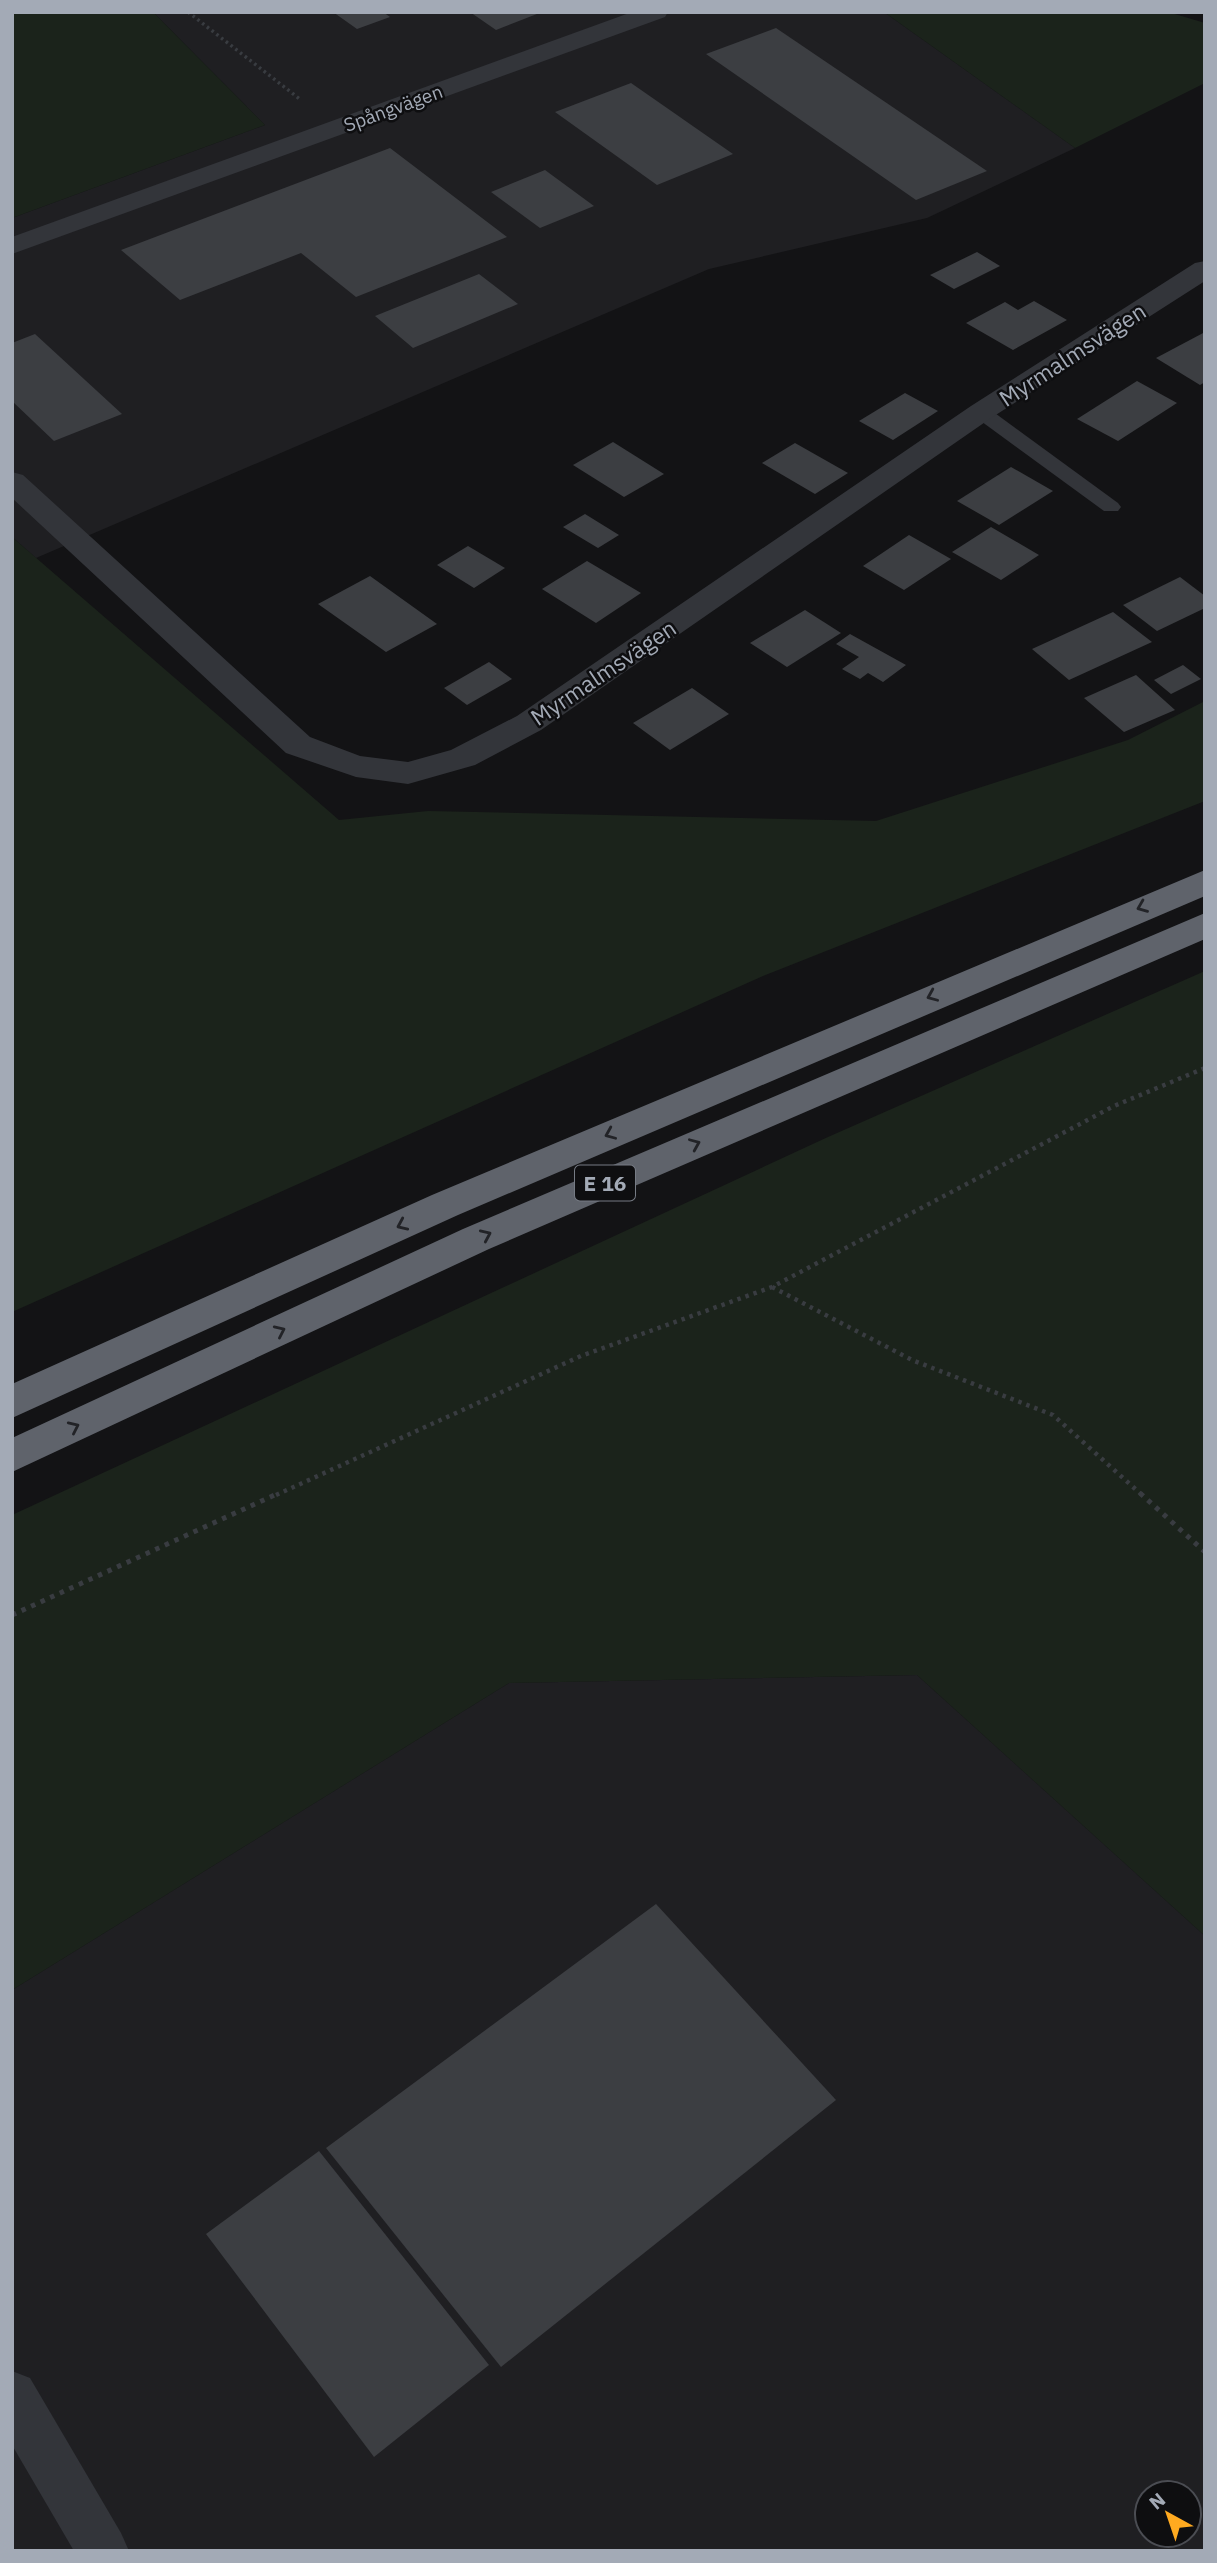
<svg xmlns="http://www.w3.org/2000/svg" width="1217" height="2563" viewBox="0 0 1217 2563" font-family="'IBM Plex Sans',sans-serif">
	<style>
		.built { fill: #1f1f22; fill-rule: evenodd }
		.green { fill: #1b231b }
		.building { fill: #3c3e42 }
		.lines { fill: none; stroke-linecap: round; stroke-linejoin: round }
		.path-far2 { stroke: #393c41; stroke-width: 3.5; stroke-dasharray: 2.5 3.5; stroke-linecap: butt }
		.path-far1 { stroke: #393c41; stroke-width: 4.5; stroke-dasharray: 3.5 5; stroke-linecap: butt }
		.path { stroke: #393c41; stroke-width: 5; stroke-dasharray: 4.5 6; stroke-linecap: butt }
		.lane { fill: #33353a; fill-rule: evenodd }
		.street { fill: #33353a; fill-rule: evenodd }
		.highway { fill: #5f636b; fill-rule: evenodd }
		.oneway { stroke: #222327 }
		.labels { text-anchor: middle; dominant-baseline: central; stroke-width: 5; stroke-linejoin: round; paint-order: stroke }
		.far-street-label { font-size: 19px; fill: #a3aab6; stroke: #0e0e10 }
		.shield { fill: #0e0e10; stroke: #767b84; stroke-width: 2 }
		.shield-label { font-size: 21px; font-weight: bold; fill: #a3aab6 }
		.street-label { font-size: 23px; fill: #a3aab6; stroke: #0e0e10 }
	</style>
	<rect width="100%" height="100%" fill="#131315"/>
	<!-- built -->
	<g class="built">
		<polygon points="153,12 884,12 1075,148 927,218 709,269 36,558 12,537 12,218 265,125"/>
		<path d="M 917,1675 L 1205,1936 L 1205,2551 L 12,2551 L 12,1990 L 509,1683 ZM 1147,2493 L 1189,2493 L 1189,2535 L 1147,2535 Z"/>
	</g>
	<!-- green -->
	<g class="green">
		<polygon points="12,12 153,12 265,125 12,218"/>
		<polygon points="884,12 1168,12 1205,23 1205,83 1075,148"/>
		<polygon points="12,537 339,820 428,811 876,821 1128,740 1205,701 1205,801 763,976 12,1312"/>
		<polygon points="1205,971 1205,1936 917,1675 509,1683 12,1990 12,1515 828,1137"/>
	</g>
	<!-- building -->
	<g class="building">
		<polygon points="333,12 383,12 390,17 357,29"/>
		<polygon points="470,12 542,12 496,30"/>
		<polygon points="776,28 987,171 916,200 706,54"/>
		<polygon points="631,83 733,154 657,185 555,112"/>
		<polygon points="390,148 507,237 356,297 301,253 180,300 121,250"/>
		<polygon points="545,170 594,206 540,228 491,192"/>
		<polygon points="977,252 1000,266 954,289 930,275"/>
		<polygon points="479,274 518,304 413,348 375,316"/>
		<polygon points="1034,301 1067,320 1013,350 966,323 1005,302 1018,310"/>
		<polygon points="1205,332 1205,382 1200,385 1156,358"/>
		<polygon points="35,334 122,414 54,441 12,401 12,343"/>
		<polygon points="1137,381 1177,403 1118,441 1077,419"/>
		<polygon points="905,393 938,411 893,440 859,421"/>
		<polygon points="613,442 664,474 624,497 573,465"/>
		<polygon points="795,443 848,473 815,494 762,463"/>
		<polygon points="1011,467 1053,491 999,525 957,501"/>
		<polygon points="585,514 619,535 598,548 563,527"/>
		<polygon points="991,527 1039,555 1001,580 952,552"/>
		<polygon points="909,535 951,559 904,590 863,566"/>
		<polygon points="468,546 505,568 474,588 437,565"/>
		<polygon points="587,561 641,593 596,623 542,589"/>
		<polygon points="370,576 437,624 386,652 318,604"/>
		<polygon points="1180,577 1205,596 1205,608 1157,631 1123,605"/>
		<polygon points="805,610 841,633 787,667 750,643"/>
		<polygon points="1113,612 1152,642 1069,680 1032,649"/>
		<polygon points="850,634 906,665 883,682 868,673 860,679 842,669 859,657 836,644"/>
		<polygon points="489,662 512,679 467,705 444,688"/>
		<polygon points="1183,665 1201,679 1171,694 1154,680"/>
		<polygon points="1136,675 1175,710 1124,732 1084,698"/>
		<polygon points="692,688 729,714 670,750 633,723"/>
		<polygon points="656,1904 836,2100 501,2367 326,2148"/>
		<polygon points="319,2151 489,2365 374,2457 206,2234"/>
	</g>
	<g class="lines">
		<!-- path-far2 -->
		<polyline class="path-far2" points="188,12 301,100"/>
		<!-- path-far1 -->
		<g class="path-far1">
			<polyline points="772,1287 912,1360 1053,1415 1142,1495"/>
			<polyline points="276,1495 581,1356 772,1287 1114,1106 1205,1068"/>
		</g>
		<!-- path -->
		<g class="path">
			<polyline points="1140,1493 1205,1552"/>
			<polyline points="12,1615 279,1493"/>
		</g>
		<!-- lane -->
		<polygon class="lane" points="981,406 988,408 1118,503 1121,507 1118,511 1104,511 974,416 972,412"/>
		<!-- street -->
		<g class="street">
			<polygon points="632,12 668,12 665,17 12,254 12,237"/>
			<polygon points="1205,261 1205,281 991,418 541,730 475,765 408,784 356,777 286,753 12,498 12,472 23,475 310,737 360,756 408,762 451,750 517,716 971,406 1195,263"/>
			<polygon points="12,2371 30,2378 121,2533 129,2551 74,2551 12,2445"/>
		</g>
		<!-- highway -->
		<g class="highway">
			<polygon points="1205,870 1205,896 458,1215 12,1418 12,1384 432,1195"/>
			<polygon points="1205,913 1205,939 489,1249 12,1472 12,1438 463,1229"/>
		</g>
	</g>
	<!-- one-way arrows -->
	<defs><path id="oneway-chevron" d="M-2-3.5L2.5 0L-2 3.5" fill="none" stroke-width="1.6" stroke-linecap="round" stroke-linejoin="round" transform="scale(1.75)"/></defs>
	<g class="oneway">
		<use href="#oneway-chevron" transform="translate(1142 907) rotate(158)"/>
		<use href="#oneway-chevron" transform="translate(932 996) rotate(157)"/>
		<use href="#oneway-chevron" transform="translate(610 1134) rotate(157)"/>
		<use href="#oneway-chevron" transform="translate(695 1144) rotate(-23)"/>
		<use href="#oneway-chevron" transform="translate(402 1225) rotate(156)"/>
		<use href="#oneway-chevron" transform="translate(486 1235) rotate(-24)"/>
		<use href="#oneway-chevron" transform="translate(280 1331) rotate(-25)"/>
		<use href="#oneway-chevron" transform="translate(74 1427) rotate(-25)"/>
	</g>
	<g class="labels">
		<!-- far-street labels -->
		<g class="far-street-label">
			<text transform="translate(393 108) rotate(-20)">Spångvägen</text>
		</g>
		<!-- shield labels -->
		<rect class="shield" x="575" y="1165.5" width="60" height="35" rx="5"/>
		<g class="shield-label">
			<text x="605" y="1183">E 16</text>
		</g>
		<!-- street labels -->
		<g class="street-label">
			<text transform="translate(1072 354) rotate(-33)">Myrmalmsvägen</text>
			<text transform="translate(603 672) rotate(-34)">Myrmalmsvägen</text>
		</g>
	</g>
	<!-- border -->
	<rect width="1217" height="2563" fill="none" stroke="#a3aab6" stroke-width="28"/>
	<!-- north arrow -->
	<g transform="translate(1168 2514) rotate(320)"><circle r="33" fill="#0e0e10" stroke="#4a4c52" stroke-width="2"/>
	<path d="M0-5L12 26L0 18L-12 26Z" fill="#ffaa20"/>
	<text y="-10" font-size="19" font-weight="bold" text-anchor="middle" fill="#a3aab6">N</text>
	</g>
</svg>
